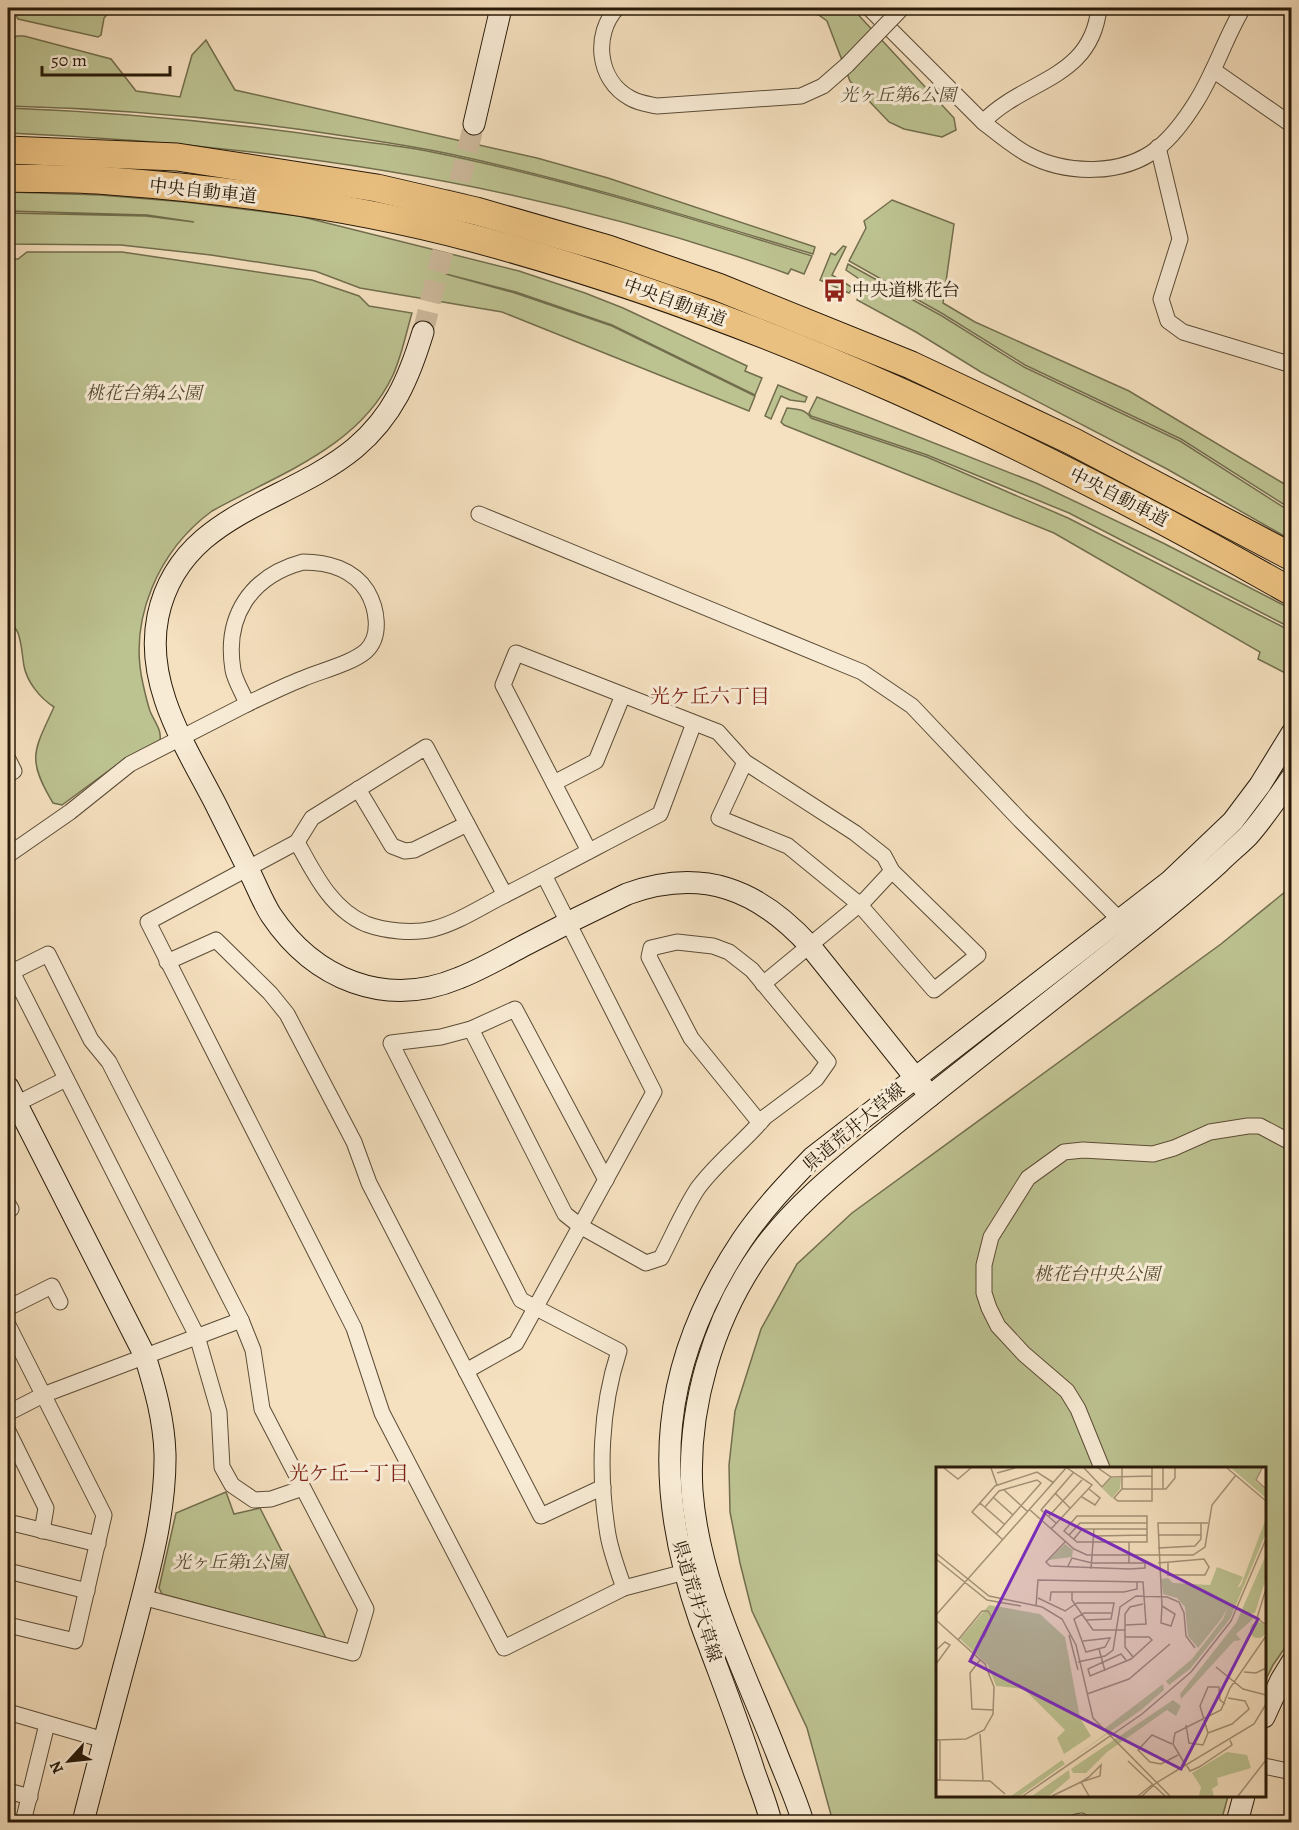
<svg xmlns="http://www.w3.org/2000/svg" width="1299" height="1830" viewBox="0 0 1299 1830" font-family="Alegreya,'Noto Serif JP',serif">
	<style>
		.green { fill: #bdc291; stroke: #726e4d; stroke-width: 1.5 }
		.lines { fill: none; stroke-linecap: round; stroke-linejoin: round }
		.secondary-tunnel { stroke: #ccb89b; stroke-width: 21; stroke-dasharray: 21 10; stroke-linecap: butt }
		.street-casing { stroke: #5b4c36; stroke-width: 17 }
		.secondary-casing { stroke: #281a09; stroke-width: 23 }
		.highway-casing { stroke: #281a09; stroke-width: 29 }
		.street { stroke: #f8ebd5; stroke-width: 15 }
		.secondary { stroke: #f8ebd5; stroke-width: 21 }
		.highway { stroke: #eac080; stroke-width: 27 }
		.street-bridge-casing { stroke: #5b4c36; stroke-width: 17; stroke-linecap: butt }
		.street-bridge { stroke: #f8ebd5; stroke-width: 15 }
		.labels { text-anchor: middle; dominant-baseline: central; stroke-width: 6; stroke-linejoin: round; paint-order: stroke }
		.park-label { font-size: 18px; font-style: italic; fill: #554c32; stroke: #f8ebd5 }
		.street-label { font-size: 18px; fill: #281a09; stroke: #f8ebd5 }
		.poi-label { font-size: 18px; fill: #281a09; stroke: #f8ebd5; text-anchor: start }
		.neighbourhood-label { font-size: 20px; fill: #7a1f14; stroke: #f8ebd5 }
		.inset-road { fill: none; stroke: #a39176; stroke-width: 1.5 }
		.view { fill: #7b2cbf; fill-opacity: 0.15; stroke: #7b2cbf; stroke-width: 3 }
		.inset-edge { fill: none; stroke: #281a09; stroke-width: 3 }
	</style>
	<rect width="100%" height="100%" fill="#f5e0bf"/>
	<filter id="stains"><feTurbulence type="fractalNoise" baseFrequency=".00333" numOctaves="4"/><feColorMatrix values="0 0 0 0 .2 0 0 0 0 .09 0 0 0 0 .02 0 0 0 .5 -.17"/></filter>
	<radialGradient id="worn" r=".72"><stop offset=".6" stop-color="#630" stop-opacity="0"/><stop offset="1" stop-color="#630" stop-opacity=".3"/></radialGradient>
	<!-- green -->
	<g class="green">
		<polygon points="12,8 121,8 113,8 104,18 101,35 98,37 18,19"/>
		<polygon points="809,8 852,8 954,118 956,130 942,137 904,129 889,122 850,81 827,21"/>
		<path d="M 17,36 L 24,36 L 111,59 L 136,91 L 180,97 L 192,55 L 206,40 L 235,90 L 537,158 L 608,178 L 815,247 L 813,254 C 693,218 573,180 450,154 C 417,147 384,142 351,137 C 237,119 123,109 8,106 L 8,41 Z"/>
		<path d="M 8,108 C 115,112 222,122 328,137 C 363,142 398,145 432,152 C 561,178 687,217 812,256 L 804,274 L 791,269 L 788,274 C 539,184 271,144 8,133 Z"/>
		<polygon points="8,192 100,195 185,202 299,216 519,271 585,293 623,308 747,366 745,371 762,378 755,395 612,325 516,292 446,274 515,293 612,326 755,396 749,411 502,312 360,288 315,271 211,255 121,245 8,244 8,213 146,216 194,222 147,215 8,211"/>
		<polygon points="892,200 954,224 943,303 975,322 1129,391 1291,488 1291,509 1181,439 1025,365 943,314 849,261 866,228 864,221"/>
		<polygon points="843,246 846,247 832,275 853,288 849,293 820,280 831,253 835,255"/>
		<path d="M 27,252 L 122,252 L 312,280 L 359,296 L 369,306 L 412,313 C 406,333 402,355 393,375 C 359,448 278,474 212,511 C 159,550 128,619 143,684 C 145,693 147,702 150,711 C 154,721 162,730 160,740 L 126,758 L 62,805 L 53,803 C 26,758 34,751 54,707 C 40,698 27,682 24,666 C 22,655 22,644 18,633 C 16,628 11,623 8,618 L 8,259 L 18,259 Z"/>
		<polygon points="848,264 942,316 1024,367 1180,441 1291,512 1291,540 1167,469 981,372 916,332 857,300 865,283 846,270"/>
		<polygon points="778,385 807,397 805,402 790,400 781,396 771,419 765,416"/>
		<polygon points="817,397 1036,483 1163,543 1291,609 1291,628 1069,513 927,455 811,416 809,413"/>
		<path d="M 787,408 C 797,409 805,409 811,418 L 927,457 L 1068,518 L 1291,631 L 1291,676 L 1258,659 L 1260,652 L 1054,533 L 784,425 L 781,422 Z"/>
		<polygon points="1291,887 1291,1639 1273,1665 1265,1681 1264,1468 938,1468 938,1796 1228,1796 1221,1822 833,1822 807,1728 752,1611 740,1563 730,1512 729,1465 735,1411 761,1329 797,1264 852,1213 1221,944"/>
		<polygon points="226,1492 234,1514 260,1508 326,1638 162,1594 159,1588 176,1513"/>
	</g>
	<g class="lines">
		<!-- secondary-tunnel -->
		<polyline class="secondary-tunnel" points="423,332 474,124"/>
		<defs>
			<g id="street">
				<path d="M 617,8 C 593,34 597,80 630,98 C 638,103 648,104 657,106 L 801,96 L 823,86 L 847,65"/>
				<path d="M 869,8 L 983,122 C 997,133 1011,145 1027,154 C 1066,175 1123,176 1158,148 C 1173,136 1186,118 1196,102 C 1215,72 1225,38 1243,8"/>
				<polyline points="1213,70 1292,125"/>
				<path d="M 983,122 C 1026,78 1091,80 1099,8"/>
				<polyline points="1158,147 1180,239 1161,299 1168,321 1183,332 1292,365"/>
				<polyline points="479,514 862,672 912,706 1020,820 1120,920"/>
				<path d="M 303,562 C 327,562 353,569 367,591 C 377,608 382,636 366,651 C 351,664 320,671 302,679 C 284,686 266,695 247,704 C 243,693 235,681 233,670 C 224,616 251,576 303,562 Z"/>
				<polyline points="8,759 14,771 8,775"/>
				<polyline points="554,783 596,761 623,695"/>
				<polyline points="358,789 392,846 405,851 414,850 467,824"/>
				<path d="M 297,842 C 314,873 331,909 366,924 C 385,931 413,934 433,929 C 457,923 481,907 503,896 C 556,869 608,841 660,814 L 694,723"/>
				<polyline points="589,851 503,685 516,653 718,732 745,762 855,833 884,856 892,871 978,955 934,990 859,904 788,846 719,818 745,762"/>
				<polyline points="8,855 70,812 130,764 247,704"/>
				<polyline points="505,895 426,747 312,818 297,842 148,922 354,1328 382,1413 504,1648 624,1588 685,1572"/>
				<polyline points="167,962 216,940 270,993 287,1014 354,1142 369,1183 541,1516 603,1487"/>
				<polyline points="763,984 866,899 892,871"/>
				<path d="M 471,1029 L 565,1214 L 580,1226 L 646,1263 L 661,1258 C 673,1235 684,1209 698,1188 C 717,1162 744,1142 765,1117 L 816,1079 L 828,1062 L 752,970 L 729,952 L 713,946 L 677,942 L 651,948 L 649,957 L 691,1038 L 760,1123"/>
				<polyline points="8,1108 66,1079"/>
				<path d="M 606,1180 L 515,1009 L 471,1029 L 441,1037 L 391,1043 L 521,1300 L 619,1351 C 600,1409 598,1474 608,1535 C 611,1552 618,1571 624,1588"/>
				<polyline points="8,1204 11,1209 8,1211"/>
				<polyline points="8,1308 52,1286 60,1302"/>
				<polyline points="8,1325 104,1515 75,1641 8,1625"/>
				<polyline points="466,1371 516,1343 654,1092 544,875"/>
				<polyline points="8,1413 43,1395 241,1320"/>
				<polyline points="8,1431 46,1508 42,1531"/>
				<polyline points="1102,1468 1078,1409 1067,1391 1024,1354 998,1326 989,1308 984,1293 984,1265 991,1237 1028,1178 1064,1152 1083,1150 1153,1154 1174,1148 1210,1132 1248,1126 1260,1126 1292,1143"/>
				<polyline points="8,1522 98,1544"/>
				<polyline points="8,1571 87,1591"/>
				<polyline points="142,1597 353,1653 366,1609 262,1409 253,1350 241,1320 109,1062 91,1040 48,954 12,972 197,1336 219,1412 222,1467 232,1485 254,1500 271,1499 303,1488"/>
				<polyline points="8,1712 104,1740"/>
				<polyline points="1264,1766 1292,1772"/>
				<polyline points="8,1791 30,1797"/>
				<polyline points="23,1822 47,1724"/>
				<polyline points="1076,1822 1081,1821"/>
			</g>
			<g id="secondary">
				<polyline points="474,124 501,8"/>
				<path d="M 423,332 C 409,378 393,416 355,448 C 286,505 180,513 158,616 C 144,684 185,745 215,803 C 226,825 237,847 248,869 C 256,884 262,901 271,915 C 314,979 385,1009 459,978 C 482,969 504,956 525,945 C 559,927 593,910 627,894 C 702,867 758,889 810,946 L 930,1096"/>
				<path d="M 8,1087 L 145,1356 C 155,1388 164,1420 165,1454 C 166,1514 148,1575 133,1633 C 116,1696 99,1759 83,1822"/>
				<polyline points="1264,1717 1281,1680 1292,1662"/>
				<path d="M 771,1822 C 767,1805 760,1788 754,1771 C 738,1720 718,1671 700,1621 C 651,1481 659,1365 742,1240 C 763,1209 788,1183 813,1157 L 1170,881 L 1233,821 L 1260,785 L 1292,733"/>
				<path d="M 803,1822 C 796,1799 786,1777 777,1754 C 744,1669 699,1584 692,1491 C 687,1408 713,1320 760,1253 C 796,1202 847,1164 894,1125 C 961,1071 1029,1018 1097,964 C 1138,931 1180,899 1219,863 C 1228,854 1239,845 1248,836 C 1264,818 1278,797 1292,777"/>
				<polyline points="1237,1822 1244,1796"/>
			</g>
			<g id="highway">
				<polyline points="8,150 177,157 377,188 476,211 608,249 718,287 911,365 1072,441 1292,557"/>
				<path d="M 8,178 C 42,179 76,178 110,181 C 233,190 357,207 476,239 C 763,316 1034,445 1292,592"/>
			</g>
		</defs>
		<!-- street casing -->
		<use href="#street" class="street-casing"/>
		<!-- secondary casing -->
		<use href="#secondary" class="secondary-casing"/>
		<!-- highway casing -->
		<use href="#highway" class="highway-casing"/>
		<!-- street -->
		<use href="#street" class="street"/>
		<!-- secondary -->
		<use href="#secondary" class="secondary"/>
		<!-- highway -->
		<use href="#highway" class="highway"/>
		<defs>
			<polyline id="street-bridge" points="847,65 902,8"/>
		</defs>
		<!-- street-bridge casing -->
		<use href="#street-bridge" class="street-bridge-casing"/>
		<!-- street-bridge -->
		<use href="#street-bridge" class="street-bridge"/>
	</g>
	<!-- icons -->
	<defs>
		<symbol id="bus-bare" viewBox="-9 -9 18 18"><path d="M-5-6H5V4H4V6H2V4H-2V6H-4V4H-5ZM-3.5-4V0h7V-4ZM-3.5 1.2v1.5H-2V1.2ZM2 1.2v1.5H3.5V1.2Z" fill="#8f2418" stroke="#f8ebd5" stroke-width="2.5" paint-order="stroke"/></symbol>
	</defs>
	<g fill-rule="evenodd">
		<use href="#bus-bare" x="818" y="274" width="33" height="33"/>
	</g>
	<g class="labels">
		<!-- park labels -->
		<g class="park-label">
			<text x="898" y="95">光ヶ丘第6公園</text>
			<text x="144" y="393">桃花台第4公園</text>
			<text x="1097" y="1274">桃花台中央公園</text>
			<text x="230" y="1562">光ヶ丘第1公園</text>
		</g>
		<!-- street labels -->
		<g class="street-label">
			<text transform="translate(203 191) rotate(6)">中央自動車道</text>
			<text transform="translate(675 302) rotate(20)">中央自動車道</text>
			<text transform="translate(1119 497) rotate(27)">中央自動車道</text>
			<text transform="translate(854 1127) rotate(-40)">県道荒井大草線</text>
			<text transform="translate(697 1601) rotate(73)">県道荒井大草線</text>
		</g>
		<!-- poi labels -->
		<g class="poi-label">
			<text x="852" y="290">中央道桃花台</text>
		</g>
		<!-- neighbourhood labels -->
		<g class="neighbourhood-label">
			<text x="710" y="696">光ケ丘六丁目</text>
			<text x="349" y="1473">光ケ丘一丁目</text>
		</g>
	</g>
	<!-- overview -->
	<g transform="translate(936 1467)">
		<rect width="330" height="330" fill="#f5e0bf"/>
		<path d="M 295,1 L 325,1 L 319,14 L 330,23 L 330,31 ZM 175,11 L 185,11 L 184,22 L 176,31 L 166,21 ZM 330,51 L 330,66 L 294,152 L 254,202 L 233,218 L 230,214 L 256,192 L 287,152 L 298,124 L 305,118 ZM 129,77 L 137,83 L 136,90 L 113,93 ZM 330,88 L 330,111 L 319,146 L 314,147 L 317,152 L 300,167 L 305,173 L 298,174 L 245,232 L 244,227 L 300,156 ZM 281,100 L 307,110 L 286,151 L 262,181 L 252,169 L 249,140 L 241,131 L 227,127 L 225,112 L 232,111 L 237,116 L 274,118 ZM 53,138 L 104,147 L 129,170 L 144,251 L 155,269 L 128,287 L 121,271 L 129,263 L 88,222 L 60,219 L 52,198 L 24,172 ZM314 163a8 8 0 1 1 16 0a8 8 0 1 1-16 0ZM 227,217 L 228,223 L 205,243 L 131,295 L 171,266 L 168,262 ZM 237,233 L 245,239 L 240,249 L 231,243 L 171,285 L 150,306 L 137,306 L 135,302 ZM 291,285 L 311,288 L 315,301 L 281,311 L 282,318 L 276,322 L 278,329 L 263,329 L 265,320 L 256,306 ZM 126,293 L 129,297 L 84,329 L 75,329 ZM 133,303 L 134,311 L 114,328 L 96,329 Z" fill="#bdc291"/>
		<path class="inset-road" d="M 8,1 L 22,12 L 35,1M 55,1 L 61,18M 148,1 L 166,20 L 175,10M 162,1 L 175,10 L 216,9M 186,1 L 186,22 L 178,31 L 182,34 L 216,34 L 216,1M 227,1 L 227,22M 291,1 L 330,34M 326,1 L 320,13 L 330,22M 61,6 L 79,1M 186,22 L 230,22 L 239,11 L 239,1M 68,23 L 92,45M 119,26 L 134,41M 146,30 L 159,38 L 164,31 L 153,22M 58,31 L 77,48M 44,36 L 68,57M 49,40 L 63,24 L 101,13 L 105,16 L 60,67M 94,43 L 138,82 L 151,88 L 257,88 L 269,80 L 276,38 L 300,8M 113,49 L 146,13M 141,49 L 211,49 L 211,75 L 141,75 L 128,64 ZM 120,56 L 105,43 L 137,6M 115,62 L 156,18 L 131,1M 133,68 L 144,56 L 211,56M 222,68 L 265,68M 159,69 L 211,68M 138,72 L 146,62 L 211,62M 67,73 L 36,45 L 59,19 L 101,5 L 118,16M 129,75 L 110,95 L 114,99 L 193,102 L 209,101 L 209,96 L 156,96 L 136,91 L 132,99M 193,75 L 193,96M 222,81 L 259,79 L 265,72 L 265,56M 0,86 L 53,129 L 106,140 L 126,152 L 140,178 L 157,251 L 234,329M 0,92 L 51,133 L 85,139M 222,96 L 268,92 L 273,100 L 269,108 L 232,108 L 232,96M 155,102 L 158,62M 330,122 L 321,151 L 330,158M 136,125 L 136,133 L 157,163 L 189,163M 102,131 L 129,144 L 141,136 L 178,136 L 175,152 L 150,153M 114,134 L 115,125 L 188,125 L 201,122 L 201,115M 100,139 L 102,113 L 207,115 L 210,157 L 189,158M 226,139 L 222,56 L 272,56M 226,139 L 239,147 L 235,159 L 225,156 ZM 0,148 L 130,1M 0,153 L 49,197 L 58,220 L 57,247 L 48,263 L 30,272 L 0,273M 133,168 L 142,203M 189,170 L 213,170 L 216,173 L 195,192 L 154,209 L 152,202 L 185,187 L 190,193M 22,173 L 46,144 L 52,144 L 56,151 L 48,170M 147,174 L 174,171 L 169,180 L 150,185 L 138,152 L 148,146 L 175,146M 163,182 L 169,204M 0,183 L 9,175 L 14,178 L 0,197M 197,190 L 189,180 L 189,147 L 194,140 L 207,137M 44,193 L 34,206 L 36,242 L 57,243M 142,195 L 169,189 L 177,183 L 184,140 L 200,129 L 231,130 L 243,135 L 248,146 L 250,169 L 259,181M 280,200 L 307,222 L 330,228M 308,205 L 320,206 L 330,201M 151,227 L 193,212 L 234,177M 250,258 L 253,276 L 267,278 L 272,266 L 264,239 L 272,220 L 283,220 L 284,233 L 289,237M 272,266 L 296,257 L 313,242 L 309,234 L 292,231M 44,267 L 47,313M 4,273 L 4,313M 236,277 L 216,268 L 202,283 L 214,295 L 225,297 L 242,288M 192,294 L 229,329M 165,298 L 164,309 L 145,315 L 153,310 ZM 250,299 L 237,277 L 239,266 L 285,243 L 294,221 L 330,169M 251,299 L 254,304 L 263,300 L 296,278 L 294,273M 0,313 L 54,314 L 69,327M 87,329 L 206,247 L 255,205 L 295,154 L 330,72M 116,329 L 145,315 L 153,329M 202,329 L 217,317M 206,329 L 220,316 L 318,257 L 330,237M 302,329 L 330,293"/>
		<path class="view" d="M 110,44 L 322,152 L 245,302 L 34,194 Z"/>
		<rect width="330" height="330" class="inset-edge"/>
	</g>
	<!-- margin -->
	<rect width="1299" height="1830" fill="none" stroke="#f5e0bf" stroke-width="30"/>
	<rect x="9" y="9" width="1281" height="1812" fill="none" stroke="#281a09" stroke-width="3"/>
	<rect x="15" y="15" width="1269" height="1800" fill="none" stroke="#281a09" stroke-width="1.5"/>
	<!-- north arrow -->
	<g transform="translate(69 1761) rotate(243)" stroke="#f8ebd5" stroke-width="4.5" paint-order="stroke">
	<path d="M0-4.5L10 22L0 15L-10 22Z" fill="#281a09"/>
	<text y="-9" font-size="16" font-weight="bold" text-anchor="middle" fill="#281a09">N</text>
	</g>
	<!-- scale -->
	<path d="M42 66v9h128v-9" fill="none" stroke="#281a09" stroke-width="3"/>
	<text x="51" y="66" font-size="18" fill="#281a09" stroke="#f8ebd5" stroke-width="4.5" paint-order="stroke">50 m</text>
	<rect width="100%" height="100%" filter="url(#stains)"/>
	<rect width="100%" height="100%" fill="url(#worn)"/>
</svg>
